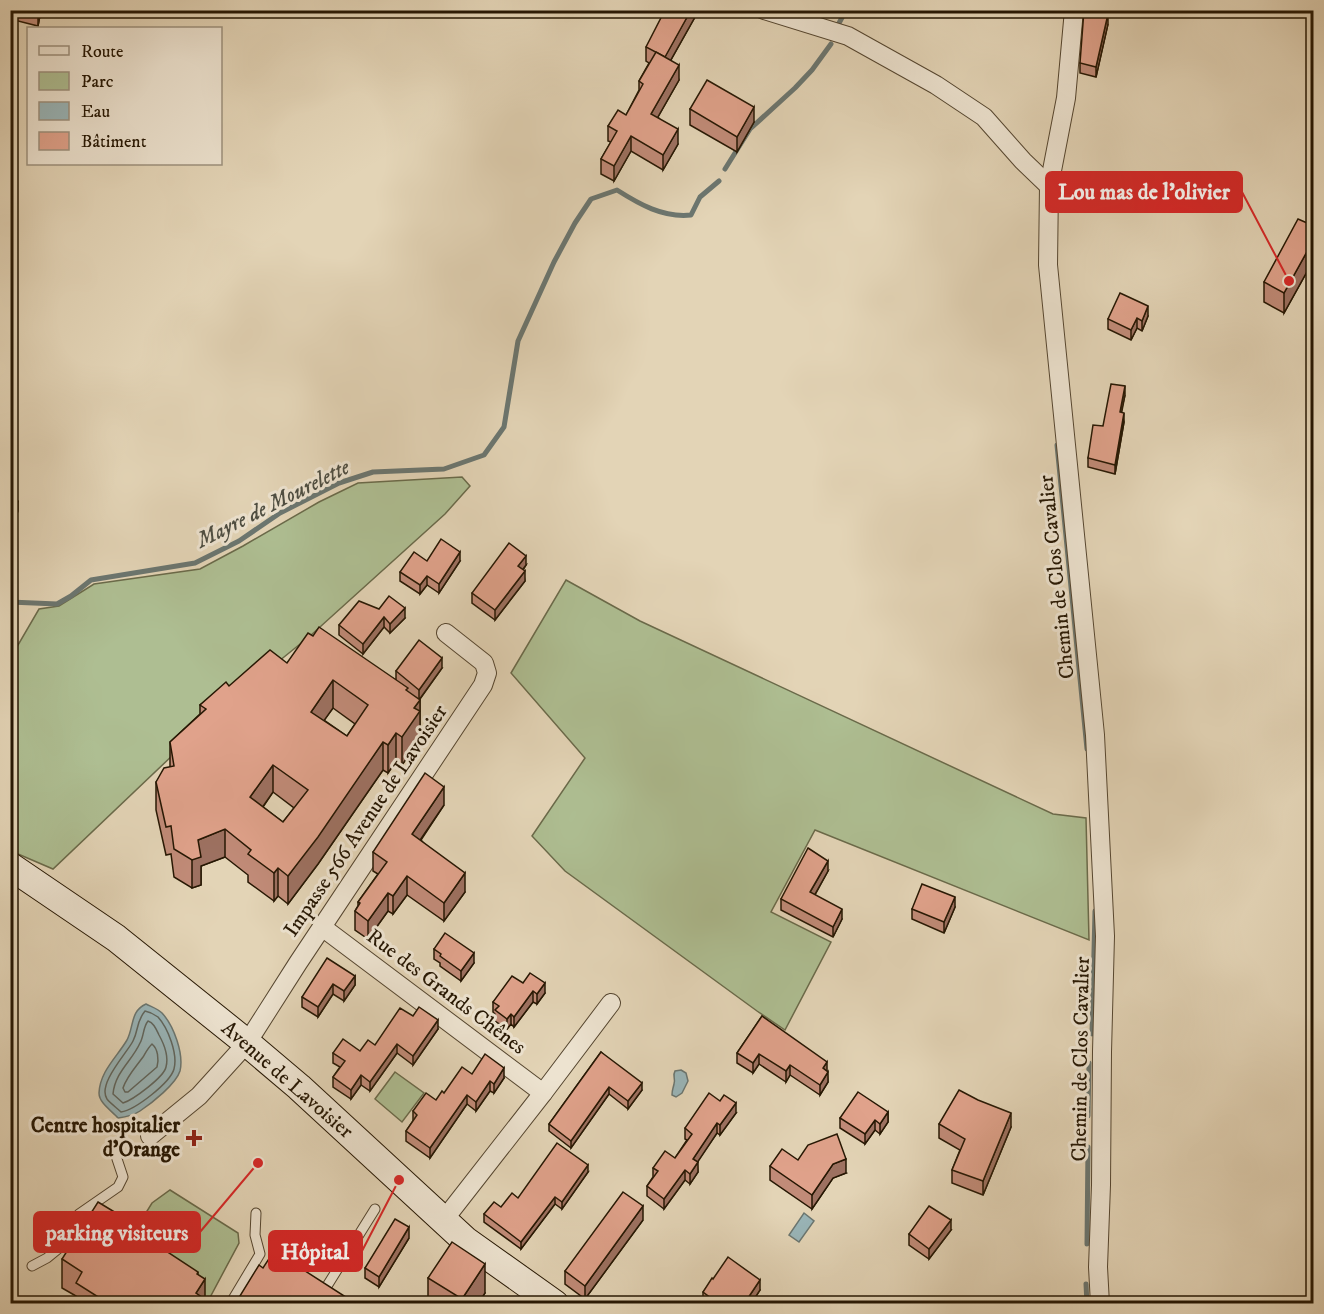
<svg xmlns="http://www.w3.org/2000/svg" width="1324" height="1314" viewBox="0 0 1324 1314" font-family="'IM FELL DW Pica',serif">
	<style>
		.green { fill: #aebe92; stroke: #6a6a4a; stroke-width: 1.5 }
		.water { fill: #99b5b8; stroke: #6b7670; stroke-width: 1.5 }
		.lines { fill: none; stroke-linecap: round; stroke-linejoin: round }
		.shore { stroke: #60665e; stroke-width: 1.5 }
		.stream { stroke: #6b7670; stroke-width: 5 }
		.lane-casing { stroke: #554630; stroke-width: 11 }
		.street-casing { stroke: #554630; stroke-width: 20 }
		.secondary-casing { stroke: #261703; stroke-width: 29 }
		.lane { stroke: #ede3d0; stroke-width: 9 }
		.street { stroke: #ede3d0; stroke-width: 18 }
		.secondary { stroke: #ede3d0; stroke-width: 27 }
		.wall { fill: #c18b78; stroke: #261703; stroke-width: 1.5; fill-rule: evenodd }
		.shaded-wall { fill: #9d7161; stroke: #261703; stroke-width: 1.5 }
		.building { fill: #e0a28b; stroke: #261703; stroke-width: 1.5; fill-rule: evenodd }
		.poi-dot { fill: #8f2418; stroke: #ede3d0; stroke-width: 2 }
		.labels { text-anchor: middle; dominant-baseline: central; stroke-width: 6; stroke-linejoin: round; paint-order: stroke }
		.street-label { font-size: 21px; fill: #261703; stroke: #ede3d0 }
		.poi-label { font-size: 21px; font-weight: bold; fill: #261703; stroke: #ede3d0; text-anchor: end }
		.water-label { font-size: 22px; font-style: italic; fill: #4e4e42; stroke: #ede3d0 }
		.leader { fill: none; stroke: #d62828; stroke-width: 2 }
		.callout-dot { fill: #d62828; stroke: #ede3d0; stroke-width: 2 }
		.callout { fill: #d62828; stroke: #d62828; stroke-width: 2 }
		.callout-label { font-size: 22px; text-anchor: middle; font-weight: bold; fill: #fff }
	</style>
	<rect width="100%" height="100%" fill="#e3d4b6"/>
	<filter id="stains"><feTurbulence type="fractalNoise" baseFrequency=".00333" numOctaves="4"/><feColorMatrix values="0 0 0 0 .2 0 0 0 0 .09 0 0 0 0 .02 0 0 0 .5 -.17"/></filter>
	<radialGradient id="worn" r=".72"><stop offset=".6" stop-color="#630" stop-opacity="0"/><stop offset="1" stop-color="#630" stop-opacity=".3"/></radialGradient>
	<!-- green -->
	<g class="green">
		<polygon points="462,477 470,486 445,514 310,636 263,674 175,753 53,869 11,851 11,657 39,609 59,606 94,584 200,569 243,546 319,502 358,483"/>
		<polygon points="566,580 640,621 1053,814 1086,818 1089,940 815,830 771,912 831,942 785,1030 757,1011 565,871 532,836 585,758 511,673"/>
		<polygon points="395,1072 424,1093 402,1122 375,1099"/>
		<polygon points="170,1190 238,1233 239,1243 207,1303 134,1232 152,1203"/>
	</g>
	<!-- water -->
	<g class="water">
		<path d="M 146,1004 C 152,1007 158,1009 162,1013 C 174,1026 184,1054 180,1071 C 176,1084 152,1103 140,1111 C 134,1115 126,1117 118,1118 C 112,1111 99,1103 99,1093 C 100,1071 117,1057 127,1040 C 134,1027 130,1011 146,1004 Z"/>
		<path d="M 681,1070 L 686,1073 L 688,1081 L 682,1093 L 676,1097 L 672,1095 C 672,1090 673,1089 674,1084 C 676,1079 672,1076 675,1071 Z"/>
		<polygon points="804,1213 814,1221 799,1242 789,1235"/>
	</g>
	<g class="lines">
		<!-- shore -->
		<g class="shore">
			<path d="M 145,1011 C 150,1012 154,1014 158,1017 C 168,1028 178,1054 174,1069 C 170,1083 135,1110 121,1112 C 117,1108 110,1103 107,1099 C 97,1084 127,1053 133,1041 C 139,1029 136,1022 145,1011 Z"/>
			<path d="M 148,1021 C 154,1023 156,1029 159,1035 C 164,1044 169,1056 166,1067 C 164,1077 133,1100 123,1103 L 113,1094 C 115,1072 132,1061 140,1043 C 144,1036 143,1027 148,1021 Z"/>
			<path d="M 152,1044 C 158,1049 159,1059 157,1067 L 128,1092 L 125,1092 L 123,1088 C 127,1076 135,1068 143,1057 C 146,1052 148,1048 152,1044 Z"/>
		</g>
		<!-- stream -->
		<g class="stream">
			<polyline points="838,25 846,10"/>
			<polyline points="725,169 750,129 795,88 812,70 831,44"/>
			<polyline points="1057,445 1087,749"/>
			<path d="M 10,602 L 57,604 L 71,596 L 91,580 L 195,563 L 239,541 L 280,513 L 339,483 L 373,472 L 444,469 L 484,455 L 504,427 L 518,341 L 554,262 L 575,223 L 591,199 L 617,190 C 639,204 663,218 691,215 L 700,197 L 719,181"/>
			<polyline points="1092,1034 1095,911"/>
			<polyline points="1088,1116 1089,1063"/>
			<polyline points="1087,1244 1088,1147"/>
			<polyline points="1086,1284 1087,1304"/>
		</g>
		<defs>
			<g id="lane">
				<polyline points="32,1266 47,1258 58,1249 79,1214 118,1187 123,1177 115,1153"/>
				<polyline points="322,1294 375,1209"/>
				<polyline points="230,1304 260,1254 255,1235 256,1213"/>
			</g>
			<g id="street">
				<polyline points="764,10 848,36 936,85 984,117 1023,161 1049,186"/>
				<polyline points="1074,10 1066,98 1049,186 1048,265 1095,735 1105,936 1102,1052 1101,1185 1098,1267 1100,1304"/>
				<polyline points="322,927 543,1093 443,1221"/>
				<polyline points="543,1093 611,1003"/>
				<polyline points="150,1136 199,1096 247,1043 298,963 483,685 487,673 484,663 446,633"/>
			</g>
			<polyline id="secondary" points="10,866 116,938 247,1043 299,1087 465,1240 555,1304"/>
		</defs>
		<!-- lane casing -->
		<use href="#lane" class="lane-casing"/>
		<!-- street casing -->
		<use href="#street" class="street-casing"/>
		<!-- secondary casing -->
		<use href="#secondary" class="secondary-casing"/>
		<!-- lane -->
		<use href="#lane" class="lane"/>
		<!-- street -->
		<use href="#street" class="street"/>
		<!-- secondary -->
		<use href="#secondary" class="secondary"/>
	</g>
	<!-- wall -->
	<g class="wall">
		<polygon points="10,10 41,10 38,26 10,19"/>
		<polygon points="695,10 695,17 671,60 679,80 658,117 678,144 663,170 631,151 614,181 601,174 601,159 611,142 608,141 608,126 626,115 639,90 639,81 649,63 646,61 646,47"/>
		<polygon points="949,10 960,10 958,15"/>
		<polygon points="1108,24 1096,77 1080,73 1080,63"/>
		<polygon points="690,109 754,122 737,152 690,125"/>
		<polygon points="1314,226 1314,259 1284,313 1264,302 1264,282"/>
		<polygon points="1148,316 1142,331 1137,328 1131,340 1108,329 1108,319"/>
		<polygon points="1125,395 1121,412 1124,422 1115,474 1088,467 1088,458 1103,426"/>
		<polygon points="427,561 460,561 439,593 427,585 420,594 400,581 400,572"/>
		<polygon points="526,565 523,570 525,581 495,620 472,603 472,593"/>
		<polygon points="379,609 405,618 390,633 384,627 363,654 339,635 339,625"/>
		<path d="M 313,636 L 396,680 L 396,671 L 442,668 L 420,699 L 420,739 L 402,765 L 396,761 L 388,773 L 383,770 L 318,864 L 288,904 L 278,896 L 274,901 L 248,882 L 248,875 L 225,857 L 201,866 L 201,885 L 192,888 L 174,877 L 171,854 L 166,855 L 156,810 L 156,782 L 170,767 L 170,742 L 200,714 L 200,705 L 229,686 L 287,663 ZM 333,708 L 355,724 L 347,736 L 324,720 ZM 273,792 L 294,808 L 283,822 L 263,807 Z"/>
		<polygon points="444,805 421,840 465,892 444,921 407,895 393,914 388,911 368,939 355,930 355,911 358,906 358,902 378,874 373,871 373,852"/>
		<polygon points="828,871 815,895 842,919 833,937 781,910 781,899"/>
		<polygon points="955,907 944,933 912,919 912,909"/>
		<polygon points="434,949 474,963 461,981 440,966 440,963 434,959"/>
		<polygon points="355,976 355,985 344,1001 333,994 318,1017 302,1007 302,997"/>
		<polygon points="523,983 545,993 537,1004 533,1002 514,1027 511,1024 507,1029 495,1021 495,1014 493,1012 493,1002"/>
		<polygon points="413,1016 438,1029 413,1065 397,1053 370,1091 361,1085 351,1099 333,1087 333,1077 340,1067 333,1063 333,1053 360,1051 375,1045"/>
		<polygon points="762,1016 827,1071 828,1082 820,1095 790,1075 786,1082 759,1064 753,1073 737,1063 737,1053"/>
		<polygon points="601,1052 642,1090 628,1109 609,1094 571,1148 549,1131 549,1124"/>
		<polygon points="472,1074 504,1078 494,1093 490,1091 476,1111 467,1104 430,1158 406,1141 406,1131 413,1121 413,1111 436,1100 444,1093"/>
		<polygon points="888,1112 888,1122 880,1134 875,1130 865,1144 840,1128 840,1118"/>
		<polygon points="736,1113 720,1135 717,1133 697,1162 698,1172 690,1184 685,1180 664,1209 647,1196 647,1186 653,1177 653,1168 675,1158 687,1140 685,1139 685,1128"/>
		<polygon points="939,1124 1011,1127 983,1195 952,1183 952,1170 960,1150 939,1138"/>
		<polygon points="798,1160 846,1173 833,1178 812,1209 770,1180 770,1166"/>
		<polygon points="588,1172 562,1209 555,1204 521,1249 484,1222 484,1214 501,1207 518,1198"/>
		<polygon points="643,1220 585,1299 565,1284 565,1271"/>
		<polygon points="131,1228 198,1275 205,1299 212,1304 76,1304 76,1296 62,1288 62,1259"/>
		<polygon points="951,1230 929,1259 909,1245 909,1234"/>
		<polygon points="409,1238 379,1287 365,1278 365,1268"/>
		<polygon points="428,1278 485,1293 478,1304 428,1304"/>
		<polygon points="713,1279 760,1290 751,1304 705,1304 703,1302 703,1292"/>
	</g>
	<!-- shaded-wall -->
	<g class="shaded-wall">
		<polygon points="39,10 41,10 38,26 38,17"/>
		<polygon points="691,10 695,10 695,17 664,72 664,58"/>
		<polygon points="1108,14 1108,24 1096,77 1096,67"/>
		<polygon points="679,65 679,80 651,129 651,114"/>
		<polygon points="754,107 754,122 737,152 737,137"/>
		<polygon points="678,129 678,144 663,170 663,155"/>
		<polygon points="631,136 631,151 614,181 614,166"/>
		<polygon points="1314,239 1314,259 1284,313 1284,293"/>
		<polygon points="14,242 14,252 10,260 10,250"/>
		<polygon points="1148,306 1148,316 1142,331 1142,321"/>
		<polygon points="1137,318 1137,328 1131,340 1131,330"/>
		<polygon points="1125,386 1125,395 1120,421 1120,412"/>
		<polygon points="1124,413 1124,422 1115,474 1115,465"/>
		<polygon points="18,501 18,511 10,533 10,523"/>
		<polygon points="460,552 460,561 439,593 439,584"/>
		<polygon points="526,556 526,565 518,576 518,566"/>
		<polygon points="525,571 525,581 495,620 495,610"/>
		<polygon points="427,576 427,585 420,594 420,585"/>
		<polygon points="405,608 405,618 390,633 390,624"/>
		<polygon points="384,617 384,627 363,654 363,644"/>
		<polygon points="442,658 442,668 419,700 419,690"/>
		<polygon points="333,680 333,708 311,739 311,712"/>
		<polygon points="420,700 420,739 402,765 402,737 414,708"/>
		<polygon points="396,733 396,761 388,773 388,745"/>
		<polygon points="383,742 383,770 318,864 288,904 288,876"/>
		<polygon points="273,765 273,792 250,825 250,797"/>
		<polygon points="444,787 444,805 412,852 412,834"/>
		<polygon points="225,829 225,857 201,866 201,885 192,888 192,860 198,840"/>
		<polygon points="828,861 828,871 810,903 810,892"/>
		<polygon points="278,868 278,896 274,901 274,873"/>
		<polygon points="465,873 465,892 444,921 444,903"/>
		<polygon points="407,876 407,895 393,914 393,896"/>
		<polygon points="388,893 388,911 368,939 368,921"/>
		<polygon points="955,897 955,907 944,933 944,922"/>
		<polygon points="842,909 842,919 833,937 833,927"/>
		<polygon points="474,953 474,963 461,981 461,971"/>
		<polygon points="355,976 355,985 344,1001 344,991"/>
		<polygon points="545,983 545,993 537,1004 537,994"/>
		<polygon points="333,984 333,994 318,1017 318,1007"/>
		<polygon points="533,991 533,1002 514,1027 514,1017"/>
		<polygon points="511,1014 511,1024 507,1029 507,1019"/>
		<polygon points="438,1020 438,1029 413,1065 413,1056"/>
		<polygon points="16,1032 16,1047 10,1056 10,1041"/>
		<polygon points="397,1044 397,1053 370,1091 370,1082"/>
		<polygon points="759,1054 759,1064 753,1073 753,1063"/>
		<polygon points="827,1062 827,1072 823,1068"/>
		<polygon points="790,1065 790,1075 786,1082 786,1071"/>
		<polygon points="504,1068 504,1078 494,1093 494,1084"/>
		<polygon points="828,1072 828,1082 820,1095 820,1085"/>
		<polygon points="361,1075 361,1085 351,1099 351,1090"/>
		<polygon points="490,1081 490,1091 476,1111 476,1102"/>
		<polygon points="642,1083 642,1090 628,1109 628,1101"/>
		<polygon points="609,1087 609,1094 571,1148 571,1141"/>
		<polygon points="467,1095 467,1104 430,1158 430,1148"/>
		<polygon points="736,1103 736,1113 720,1135 720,1125"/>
		<polygon points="888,1112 888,1122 880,1134 880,1124"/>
		<polygon points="1011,1113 1011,1127 983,1195 983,1181"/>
		<polygon points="875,1120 875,1130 865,1144 865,1134"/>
		<polygon points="717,1123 717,1133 693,1169 693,1159"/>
		<polygon points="846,1159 846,1173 833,1178 812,1209 812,1195 833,1164"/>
		<polygon points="698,1162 698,1172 690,1184 690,1174"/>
		<polygon points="588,1165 588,1172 562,1209 562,1202"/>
		<polygon points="685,1170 685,1180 664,1209 664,1199"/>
		<polygon points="555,1197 555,1204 521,1249 521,1242"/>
		<polygon points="643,1206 643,1220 585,1299 585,1286"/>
		<polygon points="951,1220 951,1230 929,1259 929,1249"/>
		<polygon points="409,1227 409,1238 379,1287 379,1277"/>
		<polygon points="485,1264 485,1293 478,1304 462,1304 462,1299"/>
		<polygon points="198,1272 198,1290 205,1279 205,1304 196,1304 197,1274"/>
		<polygon points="760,1280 760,1290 751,1304 744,1304"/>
	</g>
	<!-- building -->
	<g class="building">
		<polygon points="13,10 39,10 38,17"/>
		<polygon points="665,10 691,10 665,57 646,47"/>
		<polygon points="1084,10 1093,10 1108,14 1096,67 1080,63"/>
		<polygon points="656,52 679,65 651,114 678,129 663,155 631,136 614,166 601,159 617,131 608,126 618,110 626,115 643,84 639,81"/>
		<polygon points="707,80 754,107 737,137 690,109"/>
		<polygon points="1298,219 1314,226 1314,239 1284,293 1264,282"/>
		<polygon points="10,241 14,242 10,250"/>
		<polygon points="1120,293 1148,306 1142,321 1137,318 1131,330 1108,319"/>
		<polygon points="1111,384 1125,386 1120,412 1124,413 1115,465 1088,458 1093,425 1103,426"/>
		<polygon points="10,499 18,501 10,523"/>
		<polygon points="441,539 460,552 439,584 427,576 420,585 400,572 414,552 427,561"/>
		<polygon points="509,543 526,556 518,566 525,571 495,610 472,593"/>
		<polygon points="389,596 405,608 390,624 384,617 363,644 339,625 359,601 379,609"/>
		<path d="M 319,627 L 408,688 L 406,690 L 420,700 L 414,708 L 420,711 L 402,737 L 396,733 L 388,745 L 383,742 L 318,837 L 288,876 L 278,868 L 274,873 L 248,854 L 251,850 L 225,829 L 198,840 L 201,857 L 192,860 L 174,849 L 171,826 L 166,827 L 156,782 L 164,768 L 174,766 L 170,742 L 206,709 L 200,705 L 226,682 L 229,686 L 270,650 L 287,663 L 308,633 L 313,636 ZM 333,680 L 368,705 L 347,736 L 311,712 ZM 273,765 L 308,790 L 283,822 L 250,797 Z"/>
		<polygon points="419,640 442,658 419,690 396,671"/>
		<polygon points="425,773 444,787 412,834 465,873 444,903 407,876 393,896 388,893 368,921 355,911 360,903 358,902 387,862 373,852"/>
		<polygon points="808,848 828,861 810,892 842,909 833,927 781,899"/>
		<polygon points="922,884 955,897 944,922 912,909"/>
		<polygon points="445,933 474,953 461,971 440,956 441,954 434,949"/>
		<polygon points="327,958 355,976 344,991 333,984 318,1007 302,997"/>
		<polygon points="530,973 545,983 537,994 533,991 514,1017 511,1014 507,1019 495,1010 499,1006 493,1002 512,976 523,983"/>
		<polygon points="419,1007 438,1020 413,1056 397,1044 370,1082 361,1075 351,1090 333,1077 345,1061 333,1053 343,1039 360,1051 368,1040 375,1045 400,1008 413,1016"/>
		<polygon points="762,1016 827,1062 823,1068 828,1072 820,1085 790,1065 786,1071 759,1054 753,1063 737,1053"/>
		<polygon points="10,1028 16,1032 10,1041"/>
		<polygon points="601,1052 642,1083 628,1101 609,1087 571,1141 549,1124"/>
		<polygon points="485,1054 504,1068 494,1084 490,1081 476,1102 467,1095 430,1148 406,1131 417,1115 413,1111 426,1093 436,1100 442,1091 444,1093 462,1067 472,1074"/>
		<polygon points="959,1090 978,1100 1011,1113 983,1181 952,1170 965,1139 939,1124"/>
		<polygon points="858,1092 888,1112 880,1124 875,1120 865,1134 840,1118"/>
		<polygon points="709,1093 720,1101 724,1095 736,1103 720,1125 717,1123 693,1159 698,1162 690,1174 685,1170 664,1199 647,1186 658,1171 653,1168 665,1151 675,1158 692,1134 685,1128"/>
		<polygon points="837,1134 846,1159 833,1164 812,1195 770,1166 782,1149 798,1160 808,1145"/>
		<polygon points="557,1143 588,1165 562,1202 555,1197 521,1242 484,1214 494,1202 501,1207 512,1193 518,1198"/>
		<polygon points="623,1192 643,1206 585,1286 565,1271"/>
		<polygon points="98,1202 131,1222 128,1226 198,1272 197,1274 205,1279 196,1293 212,1304 100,1304 103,1300 76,1283 82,1272 62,1259"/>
		<polygon points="929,1206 951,1220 929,1249 909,1234"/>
		<polygon points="395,1219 409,1227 379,1277 365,1268"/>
		<polygon points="452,1242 485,1264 462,1299 428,1278"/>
		<polygon points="274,1251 352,1301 350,1304 235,1304 259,1265 263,1268"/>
		<polygon points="728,1257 760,1280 744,1304 719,1304 703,1292 712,1278 713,1279"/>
	</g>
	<!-- markers -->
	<path class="poi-dot" d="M191 1129h6v6h6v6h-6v6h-6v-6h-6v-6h6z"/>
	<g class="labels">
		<!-- street labels -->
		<g class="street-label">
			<text transform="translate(1057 577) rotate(-96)">Chemin de Clos Cavalier</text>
			<text transform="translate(366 821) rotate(-56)">Impasse 566 Avenue de Lavoisier</text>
			<text transform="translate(446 992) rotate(37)">Rue des Grands Chênes</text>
			<text transform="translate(1081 1059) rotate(-89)">Chemin de Clos Cavalier</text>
			<text transform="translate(287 1080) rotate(41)">Avenue de Lavoisier</text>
		</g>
		<!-- poi labels -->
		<g class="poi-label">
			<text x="180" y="1126">Centre hospitalier<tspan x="180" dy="24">d'Orange</tspan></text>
		</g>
		<!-- water labels -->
		<g class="water-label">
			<text transform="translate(273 504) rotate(-27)">Mayre de Mourelette</text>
		</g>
	</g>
	<!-- callouts -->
	<path class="leader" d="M1289 281L1242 192M258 1163L200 1232M399 1180L362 1251"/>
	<g class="callout-dot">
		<circle cx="1289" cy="281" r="6"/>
		<circle cx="258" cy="1163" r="6"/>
		<circle cx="399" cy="1180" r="6"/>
	</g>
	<g class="callout">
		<rect x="1046" y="172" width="196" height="40" rx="6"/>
		<rect x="34" y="1212" width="166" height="40" rx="6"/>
		<rect x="269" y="1231" width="93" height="40" rx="6"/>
	</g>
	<g class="callout-label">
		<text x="1144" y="199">Lou mas de l'olivier</text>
		<text x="117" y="1240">parking visiteurs</text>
		<text x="315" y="1259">Hôpital</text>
	</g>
	<!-- margin -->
	<rect width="1324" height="1314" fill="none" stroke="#e3d4b6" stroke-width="36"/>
	<rect x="12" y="12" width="1300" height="1290" fill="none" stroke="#261703" stroke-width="3"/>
	<rect x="18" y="18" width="1288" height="1278" fill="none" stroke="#261703" stroke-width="1.5"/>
	<!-- legend -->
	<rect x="27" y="27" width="195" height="138" fill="#ede3d0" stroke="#9d917e" stroke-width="1.5"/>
	<rect x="39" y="46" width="30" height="9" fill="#ede3d0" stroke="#9d917e" stroke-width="1.5"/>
	<text x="81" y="57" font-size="18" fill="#261703">Route</text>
	<rect x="39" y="72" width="30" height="18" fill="#aebe92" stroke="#9d917e" stroke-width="1.5"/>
	<text x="81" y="87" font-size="18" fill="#261703">Parc</text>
	<rect x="39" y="102" width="30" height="18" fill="#99b5b8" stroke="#9d917e" stroke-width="1.5"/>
	<text x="81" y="117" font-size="18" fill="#261703">Eau</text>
	<rect x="39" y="132" width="30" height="18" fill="#e0a28b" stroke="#9d917e" stroke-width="1.5"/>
	<text x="81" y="147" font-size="18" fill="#261703">Bâtiment</text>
	<rect width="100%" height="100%" filter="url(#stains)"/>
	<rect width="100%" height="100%" fill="url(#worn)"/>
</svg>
